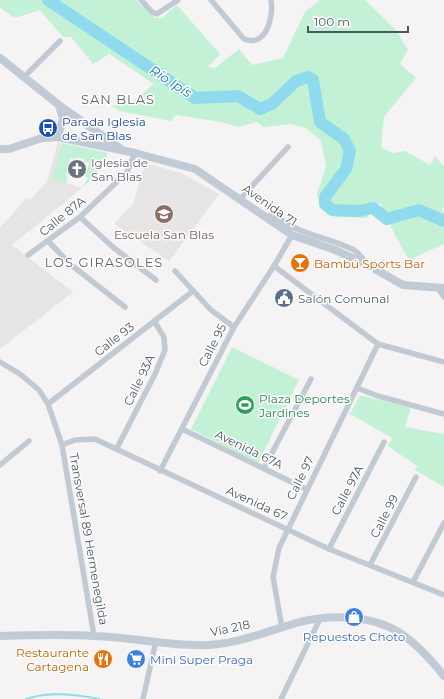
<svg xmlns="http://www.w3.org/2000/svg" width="444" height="699" viewBox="0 0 444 699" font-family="Montserrat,sans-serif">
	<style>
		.education { fill: #e6e4e5 }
		.green { fill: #c3f1d5 }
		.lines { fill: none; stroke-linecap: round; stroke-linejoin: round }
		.stream { stroke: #90daee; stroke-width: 2 }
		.river { stroke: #90daee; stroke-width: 12 }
		.street { stroke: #c1cad2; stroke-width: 5.5 }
		.secondary { stroke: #c1cbd6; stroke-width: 8 }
		.labels { text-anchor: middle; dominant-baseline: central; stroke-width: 3; stroke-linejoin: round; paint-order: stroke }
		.transit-label { font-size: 12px; fill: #164399; stroke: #fff; text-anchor: start }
		.worship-label { font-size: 12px; fill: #5b616d; stroke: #fff; text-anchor: start }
		.street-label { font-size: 12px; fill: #4a5661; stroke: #fff }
		.education-label { font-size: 12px; fill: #785e54; stroke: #fff }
		.food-label { font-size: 12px; fill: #c56008; stroke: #fff; text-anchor: start }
		.service-label { font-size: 12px; fill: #4e5e75; stroke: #fff; text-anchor: start }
		.leisure-label { font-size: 12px; fill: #27864d; stroke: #fff; text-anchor: start }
		.shop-label { font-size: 12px; fill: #366cbe; stroke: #fff }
		.water-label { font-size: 13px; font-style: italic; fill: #0c7c9b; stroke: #fff }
		.neighbourhood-label { font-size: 13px; letter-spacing: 1px; fill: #5f6368; stroke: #fff }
	</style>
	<rect width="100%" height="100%" fill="#f5f3f3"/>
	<!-- education -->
	<g class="education">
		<polygon points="58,142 62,143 52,178 82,188 12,245 73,292 0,349 0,228 27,198 30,200 47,181"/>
		<polygon points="145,163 181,173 219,194 169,261 114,224 133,204"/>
	</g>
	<!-- green -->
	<g class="green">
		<polygon points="0,0 136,0 155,18 162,18 177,5 220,54 208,67 215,68 239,49 252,65 283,58 305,12 320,0 365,0 396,30 408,50 400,64 416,78 384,117 381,147 393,153 405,151 430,165 435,156 444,167 444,206 442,210 444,212 444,244 409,260 396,237 380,203 366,218 335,217 321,209 317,194 326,167 321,141 306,128 291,124 264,127 256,122 239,127 221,122 176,115 171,121 120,111 111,106 131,103 154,84 109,54 93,64 71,37 63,37 40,10 15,18 0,8"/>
		<polygon points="62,143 108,153 97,173 82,188 88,178 85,177 89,163 84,161 84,159 77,157 76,160 70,158 66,176 68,177 66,183 52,179"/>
		<polygon points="232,347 299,380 258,463 191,429"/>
		<polygon points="360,395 411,408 405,427 444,434 444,487 415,470 417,466 388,446 392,438 350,414"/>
	</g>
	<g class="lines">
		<!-- stream -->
		<path class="stream" d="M 26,699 C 49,691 75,694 99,699"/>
		<!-- river -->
		<polyline class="river" points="48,0 195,98 238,96 260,109 272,104 296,81 308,77 313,80 320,122 344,139 350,151 346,169 325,197 325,204 332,210 359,211 373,208 387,219 419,210 444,221"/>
		<!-- street -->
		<g class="street">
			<polyline points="141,0 152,12 157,14 178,0"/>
			<path d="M 211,0 L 244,39 C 266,48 274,17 271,0"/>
			<polyline points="24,77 60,41"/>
			<polyline points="240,199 288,147"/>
			<polyline points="80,217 114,248 156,280"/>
			<path d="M 265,217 C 274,213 280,219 287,224 C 308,236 332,239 354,250 C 360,254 363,258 366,264"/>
			<polyline points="49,242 70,264 125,307"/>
			<polyline points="28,255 80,217 127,172 135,153"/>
			<polyline points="274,266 378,344 444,362"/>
			<polyline points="175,271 211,310 234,327"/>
			<polyline points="438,288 444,297"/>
			<polyline points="0,362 20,374 39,390 48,404 62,445 94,636"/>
			<polyline points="357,388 378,396 444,414"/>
			<polyline points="48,404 193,291"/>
			<polyline points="182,429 306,489"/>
			<polyline points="62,445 75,440 95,439 329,549 444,595"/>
			<polyline points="117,448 155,374 165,350 164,337 154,321"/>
			<polyline points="0,465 29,441"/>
			<polyline points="264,468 311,379"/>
			<polyline points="160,471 234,327 274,266 292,235"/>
			<polyline points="329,549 384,442"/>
			<polyline points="370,565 416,477"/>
			<polyline points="413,582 444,523"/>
			<polyline points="282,628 273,577 279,548 378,344"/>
			<polyline points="143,699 156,641"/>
			<polyline points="281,699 320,619"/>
		</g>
		<!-- secondary -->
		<g class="secondary">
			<polyline points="0,58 59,105 121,149"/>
			<polyline points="58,137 63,118 59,106"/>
			<polyline points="0,149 9,149 42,138 58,137 135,153 195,169 292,235 335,250 366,264 403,285 444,288"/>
			<path d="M 0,636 C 31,635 63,634 94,636 C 132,637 171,647 209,645 C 240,643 271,630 300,622 C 332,614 375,615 403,635 C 419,646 432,661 444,676"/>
		</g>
	</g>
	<!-- icons -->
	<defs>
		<symbol id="bus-disc" viewBox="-11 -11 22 22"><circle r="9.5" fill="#1a4fb4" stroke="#fff"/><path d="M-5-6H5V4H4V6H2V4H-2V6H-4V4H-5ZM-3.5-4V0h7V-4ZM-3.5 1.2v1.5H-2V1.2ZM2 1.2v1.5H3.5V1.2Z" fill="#fff"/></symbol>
		<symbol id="church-disc" viewBox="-11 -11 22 22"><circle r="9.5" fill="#6b7280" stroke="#fff"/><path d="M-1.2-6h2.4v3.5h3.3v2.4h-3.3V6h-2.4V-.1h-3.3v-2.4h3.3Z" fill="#fff"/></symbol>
		<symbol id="school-disc" viewBox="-11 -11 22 22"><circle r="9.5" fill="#8d6e63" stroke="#fff"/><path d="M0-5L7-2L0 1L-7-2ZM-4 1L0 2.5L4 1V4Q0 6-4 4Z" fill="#fff"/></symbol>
		<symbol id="bar-disc" viewBox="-11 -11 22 22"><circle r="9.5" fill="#e8710a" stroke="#fff"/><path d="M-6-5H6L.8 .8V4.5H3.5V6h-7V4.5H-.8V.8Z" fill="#fff"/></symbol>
		<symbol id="civic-disc" viewBox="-11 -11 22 22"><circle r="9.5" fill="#5c6f8a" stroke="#fff"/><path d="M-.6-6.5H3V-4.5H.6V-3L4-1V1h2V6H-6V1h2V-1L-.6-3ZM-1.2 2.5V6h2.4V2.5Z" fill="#fff"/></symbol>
		<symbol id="stadium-disc" viewBox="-11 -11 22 22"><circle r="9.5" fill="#2e9e5b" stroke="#fff"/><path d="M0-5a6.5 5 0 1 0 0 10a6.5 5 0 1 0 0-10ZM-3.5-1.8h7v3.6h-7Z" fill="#fff"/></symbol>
		<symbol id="shop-disc" viewBox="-11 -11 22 22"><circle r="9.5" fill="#3f7fe0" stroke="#fff"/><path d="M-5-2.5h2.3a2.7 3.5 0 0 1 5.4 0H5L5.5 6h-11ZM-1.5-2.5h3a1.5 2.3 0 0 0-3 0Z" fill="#fff"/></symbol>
		<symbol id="restaurant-disc" viewBox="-11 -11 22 22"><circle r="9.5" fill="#e8710a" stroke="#fff"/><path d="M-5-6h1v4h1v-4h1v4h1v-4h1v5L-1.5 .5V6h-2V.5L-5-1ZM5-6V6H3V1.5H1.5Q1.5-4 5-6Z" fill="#fff"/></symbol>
		<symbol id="supermarket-disc" viewBox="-11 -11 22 22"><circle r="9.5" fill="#3f7fe0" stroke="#fff"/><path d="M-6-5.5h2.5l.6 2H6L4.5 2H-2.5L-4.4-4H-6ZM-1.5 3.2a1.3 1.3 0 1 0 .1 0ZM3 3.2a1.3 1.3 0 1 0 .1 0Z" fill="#fff"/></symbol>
	</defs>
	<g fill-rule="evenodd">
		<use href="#bus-disc" x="37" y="117" width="22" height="22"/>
		<use href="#church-disc" x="66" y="158" width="22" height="22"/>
		<use href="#school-disc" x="153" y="203" width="22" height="22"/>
		<use href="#bar-disc" x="289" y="252" width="22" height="22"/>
		<use href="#civic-disc" x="273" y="287" width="22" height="22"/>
		<use href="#stadium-disc" x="234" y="394" width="22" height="22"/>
		<use href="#shop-disc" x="343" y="606" width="22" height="22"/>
		<use href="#restaurant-disc" x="92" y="648" width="22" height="22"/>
		<use href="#supermarket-disc" x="125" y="648" width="22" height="22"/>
	</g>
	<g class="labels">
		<!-- transit labels -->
		<g class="transit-label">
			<text x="62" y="121">Parada Iglesia<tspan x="62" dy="14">de San Blas</tspan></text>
		</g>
		<!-- worship labels -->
		<g class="worship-label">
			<text x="91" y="162">Iglesia de<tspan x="91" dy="14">San Blas</tspan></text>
		</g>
		<!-- street labels -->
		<g class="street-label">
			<text transform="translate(270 205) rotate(35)">Avenida 71</text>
			<text transform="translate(62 216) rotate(-39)">Calle 87A</text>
			<text transform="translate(114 339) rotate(-38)">Calle 93</text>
			<text transform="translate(212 345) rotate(-63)">Calle 95</text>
			<text transform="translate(139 380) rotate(-64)">Calle 93A</text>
			<text transform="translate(249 449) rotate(26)">Avenida 67A</text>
			<text transform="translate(300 478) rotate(-64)">Calle 97</text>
			<text transform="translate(347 490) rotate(-62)">Calle 97A</text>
			<text transform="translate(257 503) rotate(25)">Avenida 67</text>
			<text transform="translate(384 516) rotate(-63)">Calle 99</text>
			<text transform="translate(89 539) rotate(80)">Transversal 89 Hermenegilda</text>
			<text transform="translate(230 628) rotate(-12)">Vía 218</text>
		</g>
		<!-- education labels -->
		<g class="education-label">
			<text x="164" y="234">Escuela San Blas</text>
		</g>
		<!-- food labels -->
		<g class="food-label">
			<text x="314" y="263">Bambú Sports Bar</text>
			<text x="89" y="652" text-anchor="end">Restaurante<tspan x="89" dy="14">Cartagena</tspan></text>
		</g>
		<!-- service labels -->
		<g class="service-label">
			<text x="298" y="298">Salón Comunal</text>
		</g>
		<!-- leisure labels -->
		<g class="leisure-label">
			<text x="259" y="398">Plaza Deportes<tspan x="259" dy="14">Jardines</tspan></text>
		</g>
		<!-- shop labels -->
		<g class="shop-label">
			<text x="354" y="636">Repuestos Choto</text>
			<text x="150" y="659" text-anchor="start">Mini Super Praga</text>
		</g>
		<!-- water labels -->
		<g class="water-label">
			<text transform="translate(171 81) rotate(33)">Río Ipís</text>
		</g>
		<!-- neighbourhood labels -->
		<g class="neighbourhood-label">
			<text x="118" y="99">SAN BLAS</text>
			<text x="104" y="262">LOS GIRASOLES</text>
		</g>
	</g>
	<!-- scale -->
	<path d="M308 26v6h100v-6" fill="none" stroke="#4a5661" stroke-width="2"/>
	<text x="314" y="26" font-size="12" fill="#4a5661" stroke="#ffffff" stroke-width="3" paint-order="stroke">100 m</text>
</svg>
